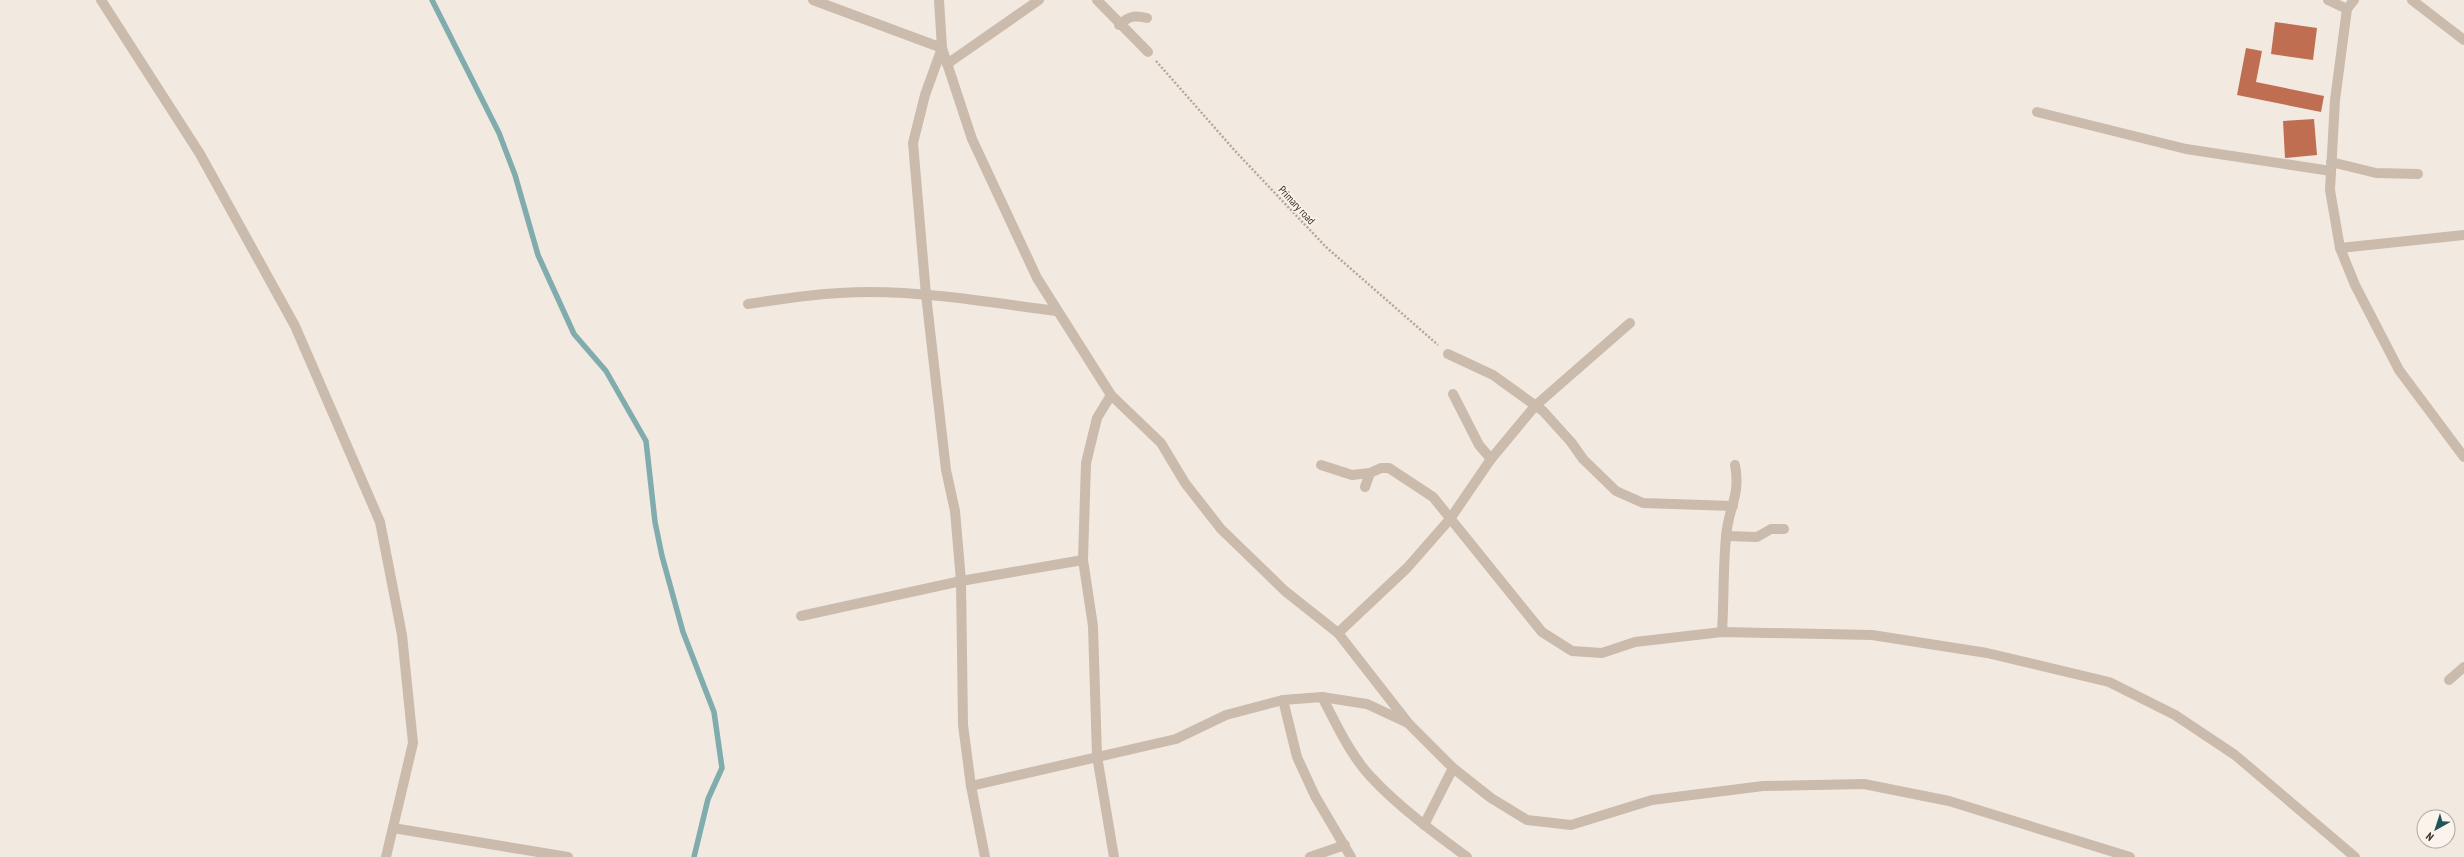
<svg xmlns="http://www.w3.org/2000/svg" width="2464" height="857" viewBox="0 0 2464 857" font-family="'PT Sans Narrow',sans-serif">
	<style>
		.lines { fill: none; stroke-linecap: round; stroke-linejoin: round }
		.stream { stroke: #81acae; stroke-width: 5.5 }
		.building { fill: #c06e52 }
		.path { stroke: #b6a597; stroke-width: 2.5; stroke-dasharray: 2 2; stroke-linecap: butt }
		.minor { stroke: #cabbad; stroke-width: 10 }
		.tertiary { stroke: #cabbad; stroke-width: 10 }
		.labels { text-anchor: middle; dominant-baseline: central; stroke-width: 3; stroke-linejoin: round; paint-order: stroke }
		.street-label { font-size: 11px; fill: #39302b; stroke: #faf4ed }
	</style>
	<rect width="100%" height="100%" fill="#f2eae1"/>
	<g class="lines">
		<!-- stream -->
		<polyline class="stream" points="432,0 499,133 515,175 538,255 574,334 606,371 646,441 655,522 662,556 683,632 714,712 722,768 708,799 694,857"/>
	</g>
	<!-- building -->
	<g class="building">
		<polygon points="2275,22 2317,28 2313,60 2271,54"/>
		<polygon points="2246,48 2262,51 2256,82 2324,96 2321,112 2237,95"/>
		<polygon points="2314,119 2317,155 2285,158 2283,121"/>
	</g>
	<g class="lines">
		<!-- path -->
		<polyline class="path" points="1156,61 1237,153 1326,247 1438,345"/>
		<!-- minor -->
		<g class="minor">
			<polyline points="813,0 942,48 925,95 913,143 926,295 946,470 955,511 961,581 963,725 971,786 985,857"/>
			<polyline points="939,0 942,48 972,139 1037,278 1111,395 1161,443 1185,483 1221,529 1285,591 1338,633 1409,724 1453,768 1491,798 1527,820 1571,825 1652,800 1763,786 1864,784 1949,801 2130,857"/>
			<polyline points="1097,0 1148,52"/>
			<polyline points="2328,0 2347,9"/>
			<polyline points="2354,0 2347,9 2335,100 2330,190 2340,248 2355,285 2399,370 2464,457"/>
			<polyline points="2412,0 2464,40"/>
			<path d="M 1119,25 C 1129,16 1134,15 1147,18"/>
			<polyline points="947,64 1039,0"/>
			<polyline points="2037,112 2186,149 2331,171"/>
			<polyline points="2331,162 2376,173 2418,174"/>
			<polyline points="2340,248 2464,235"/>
			<path d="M 748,304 C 788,298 828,292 869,292 C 931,292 994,303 1056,311"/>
			<polyline points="1448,354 1493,375 1543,411 1571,442 1583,459 1616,491 1643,503 1733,506"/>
			<polyline points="1453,394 1479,445 1491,459"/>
			<polyline points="1111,395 1097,418 1086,463 1083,560 1093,626 1097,756 1114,857"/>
			<polyline points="1321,465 1352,475 1370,473"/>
			<polyline points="1365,487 1370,473 1381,468 1389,468 1433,497 1542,632 1572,651 1602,653 1635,642 1722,632 1872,635 1987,653 2109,682 2175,715 2235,755 2355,857"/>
			<polyline points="1726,536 1757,537 1771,529 1784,529"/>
			<polyline points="801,616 961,581 1083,560"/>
			<path d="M 1722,632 C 1724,600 1723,568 1726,537 C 1728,508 1741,496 1735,465"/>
			<polyline points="1338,633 1407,568 1450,519 1491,459 1535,406 1630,323"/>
			<polyline points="2449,680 2464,667"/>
			<path d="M 1322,697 C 1336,723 1350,755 1371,777 C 1399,807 1433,832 1467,857"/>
			<polyline points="1283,700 1297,757 1315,796 1351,857"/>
			<polyline points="971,786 1176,739 1226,715 1283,700 1322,697 1367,704 1408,723"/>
			<polyline points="1424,825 1453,768"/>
			<polyline points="393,828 568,857"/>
			<polyline points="1310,857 1345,845"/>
		</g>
		<!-- tertiary -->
		<polyline class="tertiary" points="101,0 200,154 295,326 380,522 402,635 413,743 386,857"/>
	</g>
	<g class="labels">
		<!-- street labels -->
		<g class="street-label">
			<text transform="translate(1297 205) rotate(47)">Primary road</text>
		</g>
	</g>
	<!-- north arrow -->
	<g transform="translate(2436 829) rotate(219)"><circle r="19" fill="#faf4ed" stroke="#ada69f"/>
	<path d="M0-3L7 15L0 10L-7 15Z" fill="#225459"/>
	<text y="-6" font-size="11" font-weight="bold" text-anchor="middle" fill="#39302b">N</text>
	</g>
</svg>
